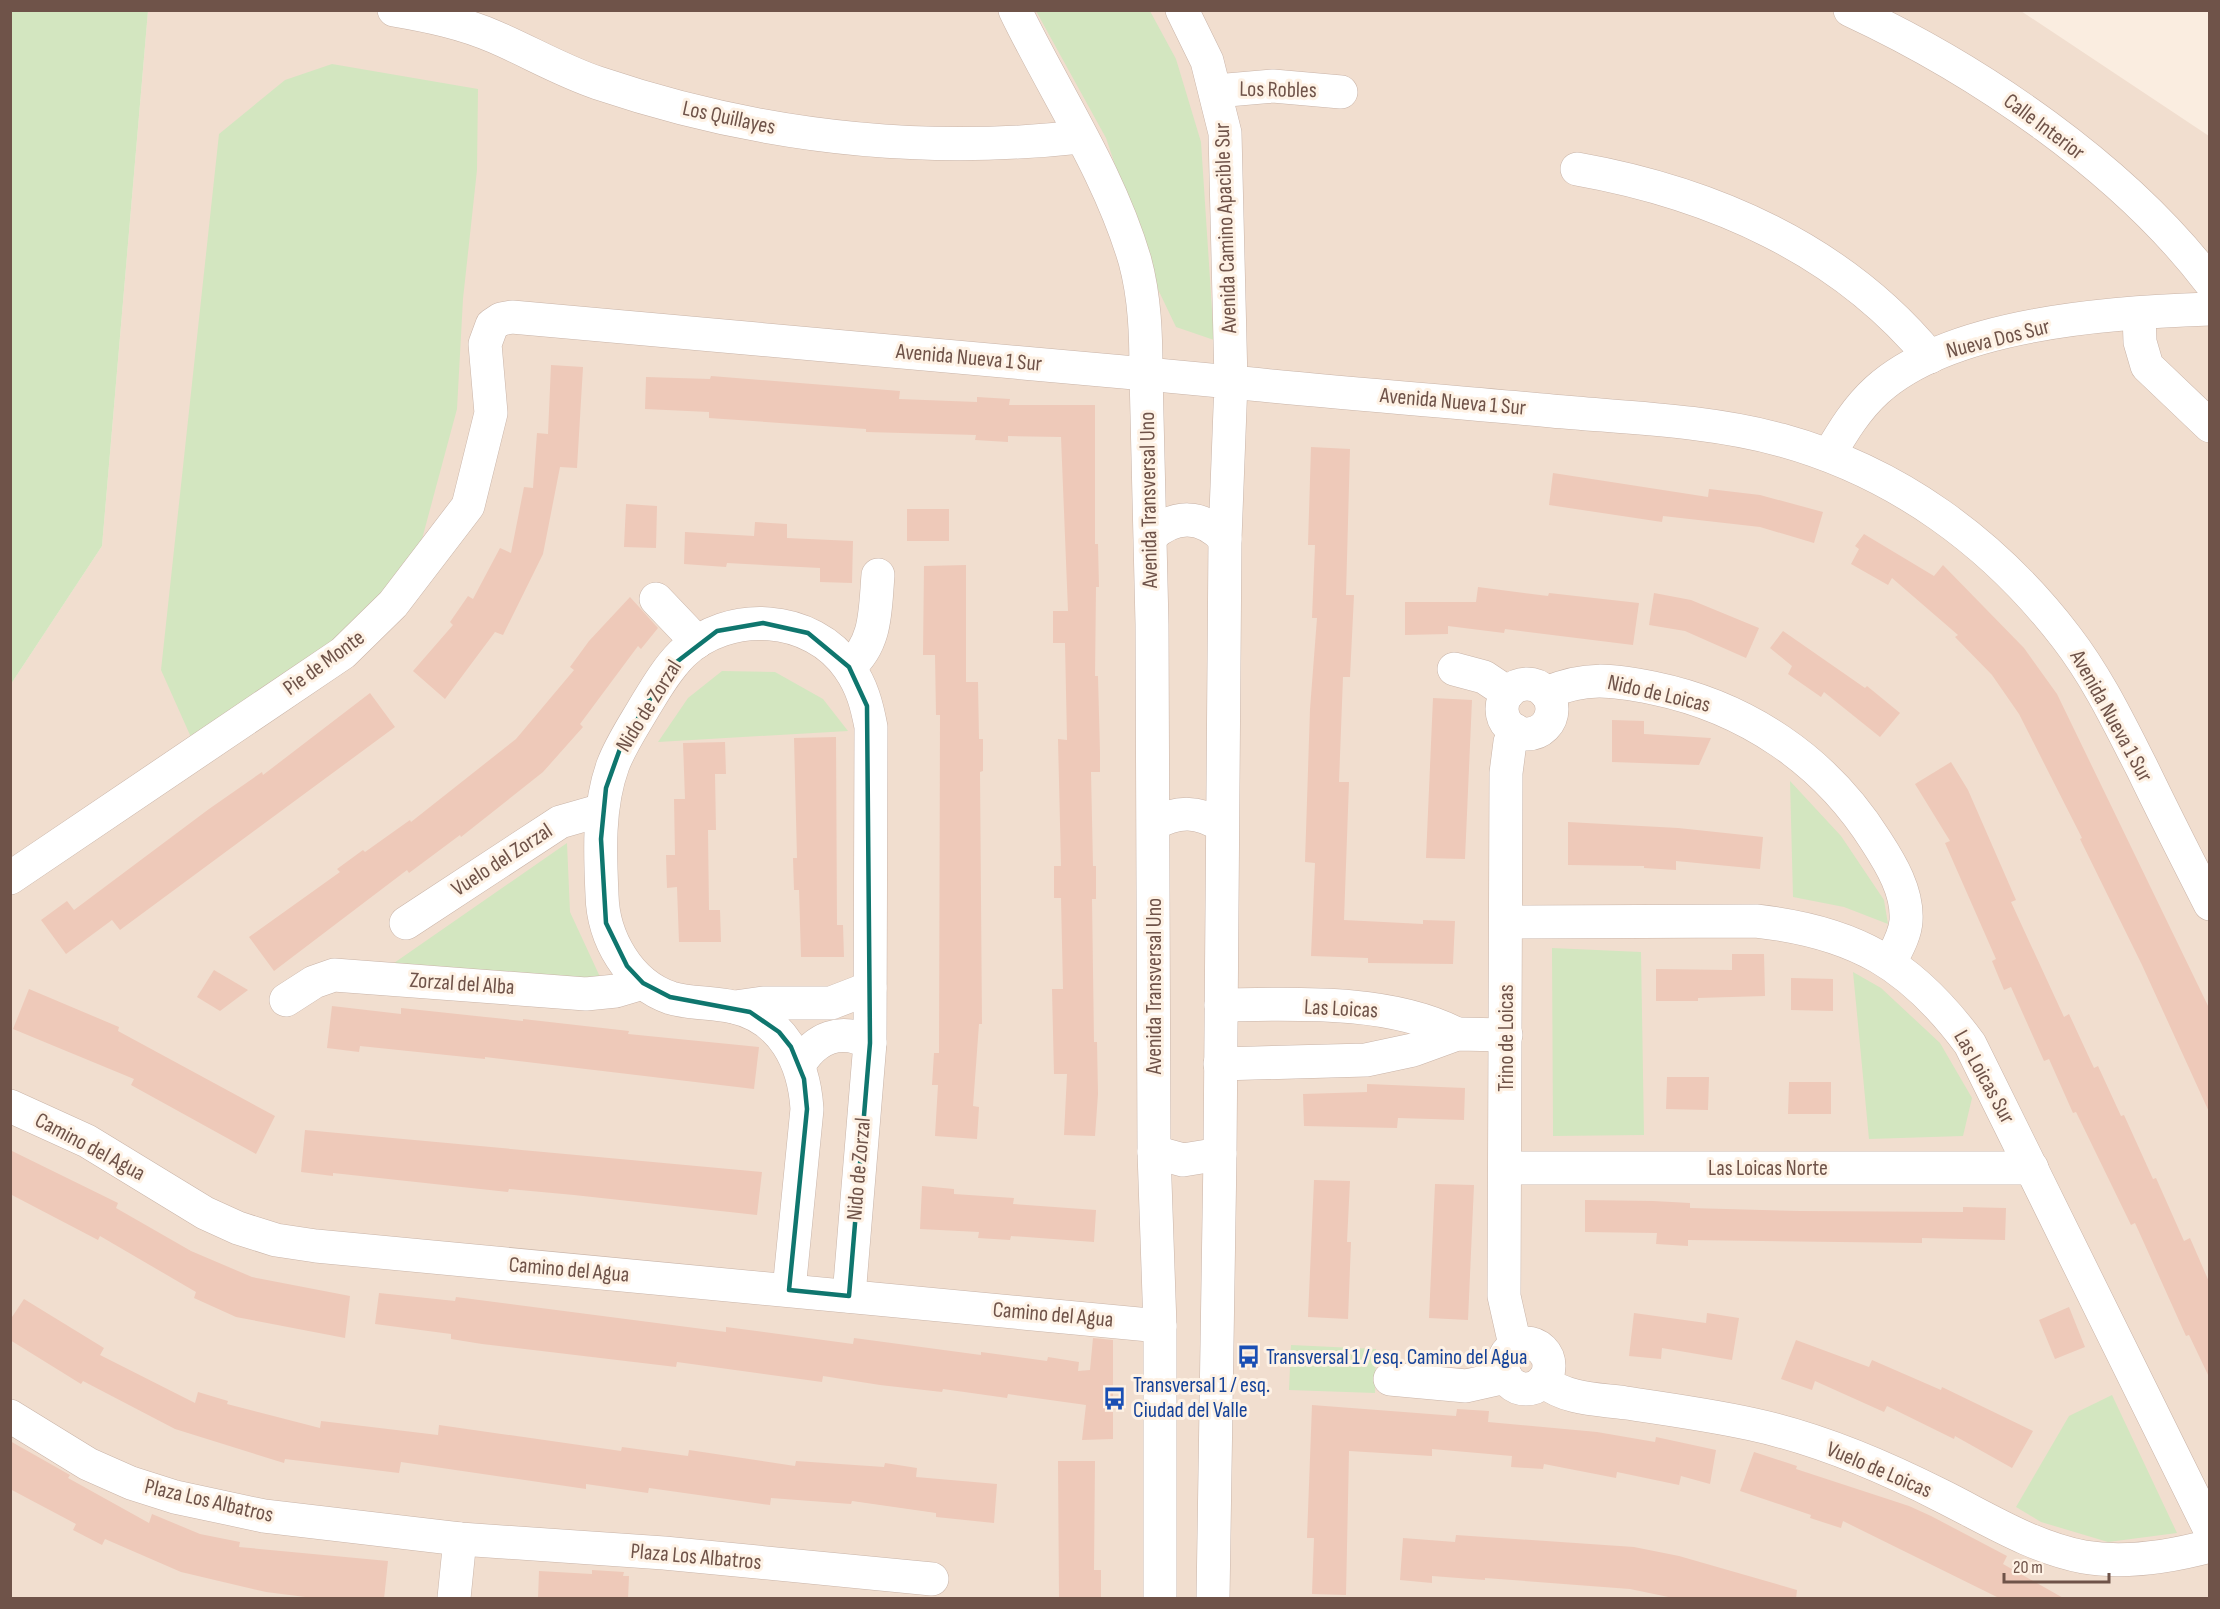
<svg xmlns="http://www.w3.org/2000/svg" width="2220" height="1609" viewBox="0 0 2220 1609" font-family="'Sofia Sans Condensed',sans-serif">
	<style>
		.residential { fill: #f1decf }
		.green { fill: #d3e6c0 }
		.building { fill: #eec9b9 }
		.lines { fill: none; stroke-linecap: round; stroke-linejoin: round }
		.minor-casing { stroke: #c9b4a8; stroke-width: 34 }
		.tertiary-casing { stroke: #c9b4a8; stroke-width: 34 }
		.minor { stroke: #fff; stroke-width: 33 }
		.tertiary { stroke: #fff; stroke-width: 33 }
		.marked { fill: none; stroke: #0f766e; stroke-width: 4.5; stroke-linejoin: round }
		.labels { text-anchor: middle; dominant-baseline: central; stroke-width: 6; stroke-linejoin: round; paint-order: stroke }
		.street-label { font-size: 22px; fill: #6f5349; stroke: #fef2e5 }
		.transit-label { font-size: 22px; fill: #164399; stroke: #fef2e5; text-anchor: start }
	</style>
	<rect width="100%" height="100%" fill="#faede0"/>
	<!-- residential -->
	<polygon class="residential" points="148,11 2021,11 2209,136 2209,1598 11,1598 11,684 102,546"/>
	<!-- green -->
	<g class="green">
		<polygon points="11,10 148,11 102,546 11,684"/>
		<polygon points="1036,11 1150,11 1176,59 1201,142 1214,340 1176,327 1154,281 1106,138"/>
		<polygon points="332,64 478,89 477,170 463,299 457,409 418,554 335,644 194,744 161,670 219,134 285,80"/>
		<polygon points="722,671 775,672 823,699 848,731 658,742 688,698"/>
		<polygon points="1790,781 1841,836 1884,900 1888,924 1844,907 1793,897"/>
		<polygon points="567,843 570,912 601,979 394,963"/>
		<polygon points="1552,948 1641,952 1644,1135 1553,1136"/>
		<polygon points="1853,972 1881,988 1940,1043 1972,1098 1963,1136 1869,1139"/>
		<polygon points="1291,1345 1376,1349 1375,1393 1289,1390"/>
		<polygon points="2112,1395 2177,1533 2108,1542 2041,1522 2016,1507 2069,1416"/>
	</g>
	<!-- building -->
	<g class="building">
		<polygon points="551,365 583,367 577,468 560,467 543,554 503,635 495,632 445,699 413,671 453,625 450,622 468,596 473,599 500,548 511,553 524,487 533,488 537,433 548,434"/>
		<polygon points="711,376 900,391 899,399 977,402 977,397 1010,399 1009,405 1095,405 1095,544 1098,544 1099,587 1096,587 1095,676 1098,676 1100,753 1100,772 1091,772 1093,866 1096,866 1096,899 1092,899 1094,1042 1097,1042 1098,1094 1095,1136 1064,1135 1067,1074 1054,1074 1052,989 1063,989 1061,898 1054,898 1054,866 1061,866 1058,739 1067,740 1065,643 1053,643 1053,611 1068,611 1061,437 1008,436 1008,442 975,440 976,435 866,432 866,429 709,418 709,412 645,409 646,377 710,379"/>
		<polygon points="1311,447 1350,449 1346,595 1354,595 1350,677 1343,677 1339,782 1349,782 1344,920 1423,924 1423,920 1455,921 1453,964 1368,963 1368,958 1311,956 1315,863 1305,862 1310,709 1317,618 1312,618 1315,545 1308,545"/>
		<polygon points="1553,473 1708,497 1709,489 1760,495 1823,512 1814,543 1760,527 1663,516 1662,522 1549,505"/>
		<polygon points="626,504 657,506 656,548 624,547"/>
		<rect x="907" y="509" width="42" height="32"/>
		<polygon points="755,522 787,524 787,538 853,541 852,583 820,582 820,568 727,563 726,567 684,564 685,532 754,536"/>
		<polygon points="1864,534 1934,576 1943,565 2024,648 2057,694 2210,1010 2210,1114 2142,965 2080,839 2082,838 2019,714 1992,675 1955,637 1958,635 1892,578 1888,585 1851,564 1859,549 1855,546"/>
		<polygon points="966,565 966,682 978,682 979,739 983,739 983,771 980,772 982,1024 979,1024 973,1106 979,1107 977,1139 935,1136 938,1085 932,1085 934,1053 939,1053 940,715 936,715 935,655 923,655 924,566"/>
		<polygon points="1478,587 1548,596 1549,593 1639,603 1633,645 1505,629 1504,633 1448,626 1448,634 1405,635 1405,602 1476,602"/>
		<polygon points="1654,593 1691,600 1759,628 1746,658 1685,631 1649,625"/>
		<polygon points="630,597 658,628 641,649 638,646 580,724 583,727 543,772 461,837 460,835 409,873 407,870 274,971 249,937 340,872 337,869 363,850 365,852 410,820 411,822 516,739 574,670 570,667 589,641"/>
		<polygon points="1783,631 1865,688 1867,686 1900,713 1880,737 1824,692 1821,697 1788,674 1792,666 1770,648"/>
		<polygon points="370,693 395,727 120,930 112,920 66,954 41,920 67,901 74,910 209,809 262,772 263,775"/>
		<polygon points="1433,698 1472,700 1465,859 1426,858"/>
		<polygon points="1612,720 1644,721 1644,734 1711,738 1699,765 1612,762"/>
		<polygon points="836,737 837,925 843,925 844,957 801,957 799,890 794,890 793,858 797,858 794,738"/>
		<polygon points="725,742 726,774 715,774 716,830 708,830 709,910 720,910 721,942 679,942 677,887 667,888 666,855 675,855 674,799 685,799 683,743"/>
		<polygon points="1951,762 1968,790 2016,900 2011,902 2064,1017 2069,1014 2094,1068 2098,1066 2121,1116 2124,1115 2153,1179 2156,1178 2184,1241 2190,1238 2210,1284 2210,1379 2189,1335 2186,1336 2135,1223 2131,1225 2076,1112 2073,1113 2049,1059 2044,1061 2011,987 2004,990 1992,961 1996,959 1945,843 1950,841 1915,784"/>
		<polygon points="1568,822 1678,828 1763,837 1760,869 1676,861 1676,870 1644,868 1644,866 1568,865"/>
		<polygon points="1732,954 1764,954 1765,996 1698,998 1698,1001 1656,1001 1656,969 1732,970"/>
		<polygon points="214,970 248,990 220,1011 197,997"/>
		<polygon points="1791,978 1833,979 1833,1011 1791,1010"/>
		<polygon points="29,989 119,1027 118,1031 275,1116 256,1154 131,1085 134,1079 13,1029"/>
		<polygon points="332,1006 401,1014 401,1008 523,1021 523,1019 629,1031 628,1034 759,1047 754,1089 485,1057 485,1059 360,1046 359,1052 327,1048"/>
		<polygon points="1667,1077 1709,1077 1708,1110 1666,1109"/>
		<polygon points="1789,1082 1831,1082 1831,1114 1788,1114"/>
		<polygon points="1367,1084 1465,1088 1464,1120 1398,1118 1397,1128 1304,1126 1303,1094 1367,1092"/>
		<polygon points="305,1130 762,1172 757,1215 574,1195 509,1189 508,1192 333,1173 333,1176 301,1172"/>
		<polygon points="10,1150 118,1203 116,1208 191,1251 252,1277 350,1296 345,1338 236,1317 194,1298 196,1292 100,1236 98,1240 10,1194"/>
		<polygon points="1314,1180 1350,1181 1347,1242 1351,1242 1348,1319 1308,1317"/>
		<polygon points="1435,1184 1474,1185 1468,1320 1429,1318"/>
		<polygon points="922,1186 954,1189 954,1194 1014,1198 1013,1204 1096,1210 1094,1242 1011,1236 1010,1240 978,1238 979,1232 920,1229"/>
		<polygon points="1585,1200 1653,1201 1690,1203 1690,1208 1800,1211 1963,1212 1963,1207 2006,1208 2005,1240 1922,1238 1922,1243 1688,1240 1688,1246 1656,1244 1657,1233 1585,1232"/>
		<polygon points="379,1293 455,1301 456,1297 726,1332 726,1327 853,1344 854,1338 981,1355 981,1352 1047,1361 1048,1357 1079,1362 1078,1371 1090,1370 1093,1338 1113,1340 1113,1439 1082,1440 1086,1405 1008,1394 1007,1398 943,1389 942,1392 880,1385 823,1376 822,1382 677,1362 676,1367 482,1344 451,1339 451,1334 375,1324"/>
		<polygon points="24,1299 104,1348 100,1355 195,1403 198,1392 228,1401 227,1404 320,1428 321,1421 438,1435 439,1425 621,1451 622,1447 688,1456 689,1450 795,1466 796,1461 884,1467 885,1463 917,1468 916,1477 997,1484 994,1523 936,1517 936,1513 852,1501 851,1504 771,1498 770,1505 649,1488 648,1493 586,1484 586,1489 401,1462 399,1473 285,1459 284,1463 175,1429 83,1381 81,1384 10,1340 10,1320"/>
		<polygon points="2069,1307 2085,1347 2055,1359 2039,1320"/>
		<polygon points="1634,1313 1706,1323 1707,1313 1739,1318 1732,1360 1662,1348 1661,1359 1629,1356"/>
		<polygon points="1796,1340 1869,1367 1872,1360 1941,1390 1942,1387 2033,1431 2012,1468 1955,1436 1954,1439 1887,1406 1884,1412 1815,1381 1812,1390 1781,1379"/>
		<polygon points="1312,1405 1456,1416 1457,1409 1489,1411 1488,1422 1597,1432 1655,1442 1656,1437 1716,1450 1710,1484 1681,1476 1679,1485 1617,1472 1616,1478 1544,1464 1543,1469 1511,1467 1512,1456 1432,1449 1432,1456 1349,1451 1346,1595 1312,1594 1314,1538 1307,1538"/>
		<polygon points="10,1441 70,1475 68,1478 149,1523 152,1514 200,1534 240,1542 239,1547 388,1561 384,1599 321,1599 266,1592 181,1572 105,1539 102,1545 73,1530 76,1524 10,1489"/>
		<polygon points="1754,1452 1797,1466 1796,1469 1909,1506 1931,1516 2007,1556 2003,1564 2065,1599 2001,1599 1843,1521 1841,1528 1810,1518 1811,1515 1740,1491"/>
		<polygon points="1058,1461 1095,1461 1094,1570 1101,1570 1101,1599 1059,1599"/>
		<polygon points="1456,1535 1634,1547 1679,1556 1797,1590 1796,1599 1678,1599 1630,1589 1485,1578 1485,1580 1432,1576 1432,1583 1400,1580 1403,1538 1455,1542"/>
		<polygon points="592,1570 624,1572 623,1576 629,1576 628,1599 538,1599 539,1571 592,1574"/>
	</g>
	<g class="lines">
		<defs>
			<g id="minor">
				<path d="M 394,10 C 429,16 463,23 495,37 C 530,52 562,71 598,83 C 755,136 916,155 1080,137"/>
				<path d="M 1182,10 L 1207,61 L 1225,133 L 1231,382 C 1337,393 1445,401 1552,411 C 1628,418 1707,420 1781,440 C 1897,472 1993,542 2066,637 C 2097,677 2119,723 2142,768 C 2164,814 2187,859 2210,904"/>
				<path d="M 1850,10 C 1979,70 2123,168 2210,282"/>
				<polyline points="1216,91 1273,86 1341,92"/>
				<path d="M 1577,169 C 1712,193 1841,249 1930,357"/>
				<polyline points="2139,314 2140,342 2147,366 2210,426"/>
				<path d="M 1829,455 C 1843,431 1857,408 1877,390 C 1951,323 2113,312 2210,309"/>
				<polyline points="656,599 697,642"/>
				<path d="M 849,667 C 877,643 875,610 878,575"/>
				<polyline points="1454,669 1484,677 1508,693"/>
				<circle cx="1527" cy="709" r="25"/>
				<path d="M 1546,693 C 1586,676 1612,680 1653,688 C 1746,707 1825,760 1876,841 C 1891,864 1908,892 1906,921 C 1905,936 1896,950 1890,963"/>
				<polyline points="1515,730 1510,742 1506,773 1504,1296 1515,1345"/>
				<path d="M 10,878 L 343,653 L 393,604 L 468,506 L 491,413 L 485,344 L 492,325 L 501,319 L 512,317 L 1146,374 C 1146,336 1145,298 1135,261 C 1109,172 1055,93 1015,10"/>
				<path d="M 1506,922 L 1756,921 C 1855,932 1911,964 1970,1044 L 2210,1530"/>
				<polyline points="406,923 560,822 602,810"/>
				<polyline points="286,1000 314,982 334,975 586,994 616,991 643,983"/>
				<path d="M 1221,1005 C 1296,1004 1390,999 1457,1034"/>
				<polyline points="735,1007 763,1003 831,1003 870,988"/>
				<polyline points="1220,1064 1366,1060 1413,1050 1457,1034 1506,1035"/>
				<path d="M 799,1065 C 815,1038 841,1027 870,1043"/>
				<polyline points="10,1106 87,1141 205,1213 238,1228 276,1240 316,1246 1160,1326"/>
				<polyline points="1505,1168 2032,1168"/>
				<path d="M 789,1290 L 807,1109 C 804,1062 783,1018 733,1007 C 713,1002 691,1004 671,998 C 629,984 603,938 602,895 C 600,852 598,806 613,765 C 621,744 634,725 645,706 C 656,688 667,669 682,654 C 728,609 812,614 849,668 C 862,686 867,706 871,727 L 870,1043 L 849,1296"/>
				<circle cx="1526" cy="1366" r="23"/>
				<polyline points="1390,1379 1466,1386 1506,1377"/>
				<path d="M 1543,1381 C 1568,1400 1597,1399 1626,1403 C 1667,1409 1710,1415 1751,1424 C 1817,1438 1883,1466 1942,1496 C 1988,1519 2032,1547 2084,1557 C 2125,1564 2169,1557 2210,1546"/>
				<polyline points="10,1416 88,1464 131,1483 175,1497 264,1516 460,1539 664,1553 932,1579"/>
				<polyline points="454,1598 460,1539"/>
			</g>
			<g id="tertiary">
				<path d="M 1151,536 C 1175,514 1202,514 1225,539"/>
				<path d="M 1154,824 C 1178,810 1199,811 1222,826"/>
				<polyline points="1154,1152 1183,1160 1220,1154"/>
				<polyline points="1160,1598 1160,1326 1154,1152 1152,624 1146,374 1231,382 1225,539 1220,1154 1213,1598"/>
			</g>
		</defs>
		<!-- minor casing -->
		<use href="#minor" class="minor-casing"/>
		<!-- tertiary casing -->
		<use href="#tertiary" class="tertiary-casing"/>
		<!-- minor -->
		<use href="#minor" class="minor"/>
		<!-- tertiary -->
		<use href="#tertiary" class="tertiary"/>
	</g>
	<!-- marked area -->
	<path class="marked" d="M 763,623 L 808,633 L 849,667 L 867,706 L 870,1043 L 849,1296 L 789,1290 L 807,1109 L 804,1079 L 791,1047 L 779,1032 L 750,1012 L 670,997 L 643,983 L 627,966 L 606,923 L 601,839 L 606,788 L 621,746 L 670,667 L 717,631 Z"/>
	<!-- icons -->
	<defs>
		<symbol id="bus-bare" viewBox="-9 -9 18 18"><path d="M-5-6H5V4H4V6H2V4H-2V6H-4V4H-5ZM-3.5-4V0h7V-4ZM-3.5 1.2v1.5H-2V1.2ZM2 1.2v1.5H3.5V1.2Z" fill="#1a4fb4" stroke="#fef2e5" stroke-width="2.5" paint-order="stroke"/></symbol>
	</defs>
	<g fill-rule="evenodd">
		<use href="#bus-bare" x="1232" y="1340" width="33" height="33"/>
		<use href="#bus-bare" x="1098" y="1382" width="33" height="33"/>
	</g>
	<g class="labels">
		<!-- street labels -->
		<g class="street-label">
			<text transform="translate(1278 90) rotate(1)">Los Robles</text>
			<text transform="translate(729 118) rotate(12)">Los Quillayes</text>
			<text transform="translate(2044 127) rotate(37)">Calle Interior</text>
			<text transform="translate(1226 228) rotate(-92)">Avenida Camino Apacible Sur</text>
			<text transform="translate(1998 339) rotate(-14)">Nueva Dos Sur</text>
			<text transform="translate(969 358) rotate(5)">Avenida Nueva 1 Sur</text>
			<text transform="translate(1453 402) rotate(5)">Avenida Nueva 1 Sur</text>
			<text transform="translate(1149 500) rotate(-91)">Avenida Transversal Uno</text>
			<text transform="translate(324 663) rotate(-36)">Pie de Monte</text>
			<text transform="translate(1659 694) rotate(13)">Nido de Loicas</text>
			<text transform="translate(649 706) rotate(-58)">Nido de Zorzal</text>
			<text transform="translate(2111 716) rotate(61)">Avenida Nueva 1 Sur</text>
			<text transform="translate(502 860) rotate(-33)">Vuelo del Zorzal</text>
			<text transform="translate(462 984) rotate(4)">Zorzal del Alba</text>
			<text transform="translate(1154 986) rotate(-90)">Avenida Transversal Uno</text>
			<text transform="translate(1341 1009) rotate(3)">Las Loicas</text>
			<text transform="translate(1506 1038) rotate(-90)">Trino de Loicas</text>
			<text transform="translate(1984 1077) rotate(61)">Las Loicas Sur</text>
			<text transform="translate(90 1147) rotate(28)">Camino del Agua</text>
			<text x="1768" y="1168">Las Loicas Norte</text>
			<text transform="translate(859 1169) rotate(-85)">Nido de Zorzal</text>
			<text transform="translate(569 1270) rotate(5)">Camino del Agua</text>
			<text transform="translate(1053 1315) rotate(5)">Camino del Agua</text>
			<text transform="translate(1879 1470) rotate(23)">Vuelo de Loicas</text>
			<text transform="translate(209 1501) rotate(13)">Plaza Los Albatros</text>
			<text transform="translate(696 1557) rotate(5)">Plaza Los Albatros</text>
		</g>
		<!-- transit labels -->
		<g class="transit-label">
			<text x="1266" y="1357">Transversal 1 / esq. Camino del Agua</text>
			<text x="1133" y="1385">Transversal 1 / esq.<tspan x="1133" dy="25">Ciudad del Valle</tspan></text>
		</g>
	</g>
	<!-- border -->
	<rect width="2220" height="1609" fill="none" stroke="#6f5349" stroke-width="24"/>
	<!-- scale -->
	<path d="M2004 1573v9h105v-9" fill="none" stroke="#6f5349" stroke-width="3"/>
	<text x="2013" y="1573" font-size="18" fill="#6f5349" stroke="#fef2e5" stroke-width="4.5" paint-order="stroke">20 m</text>
</svg>
